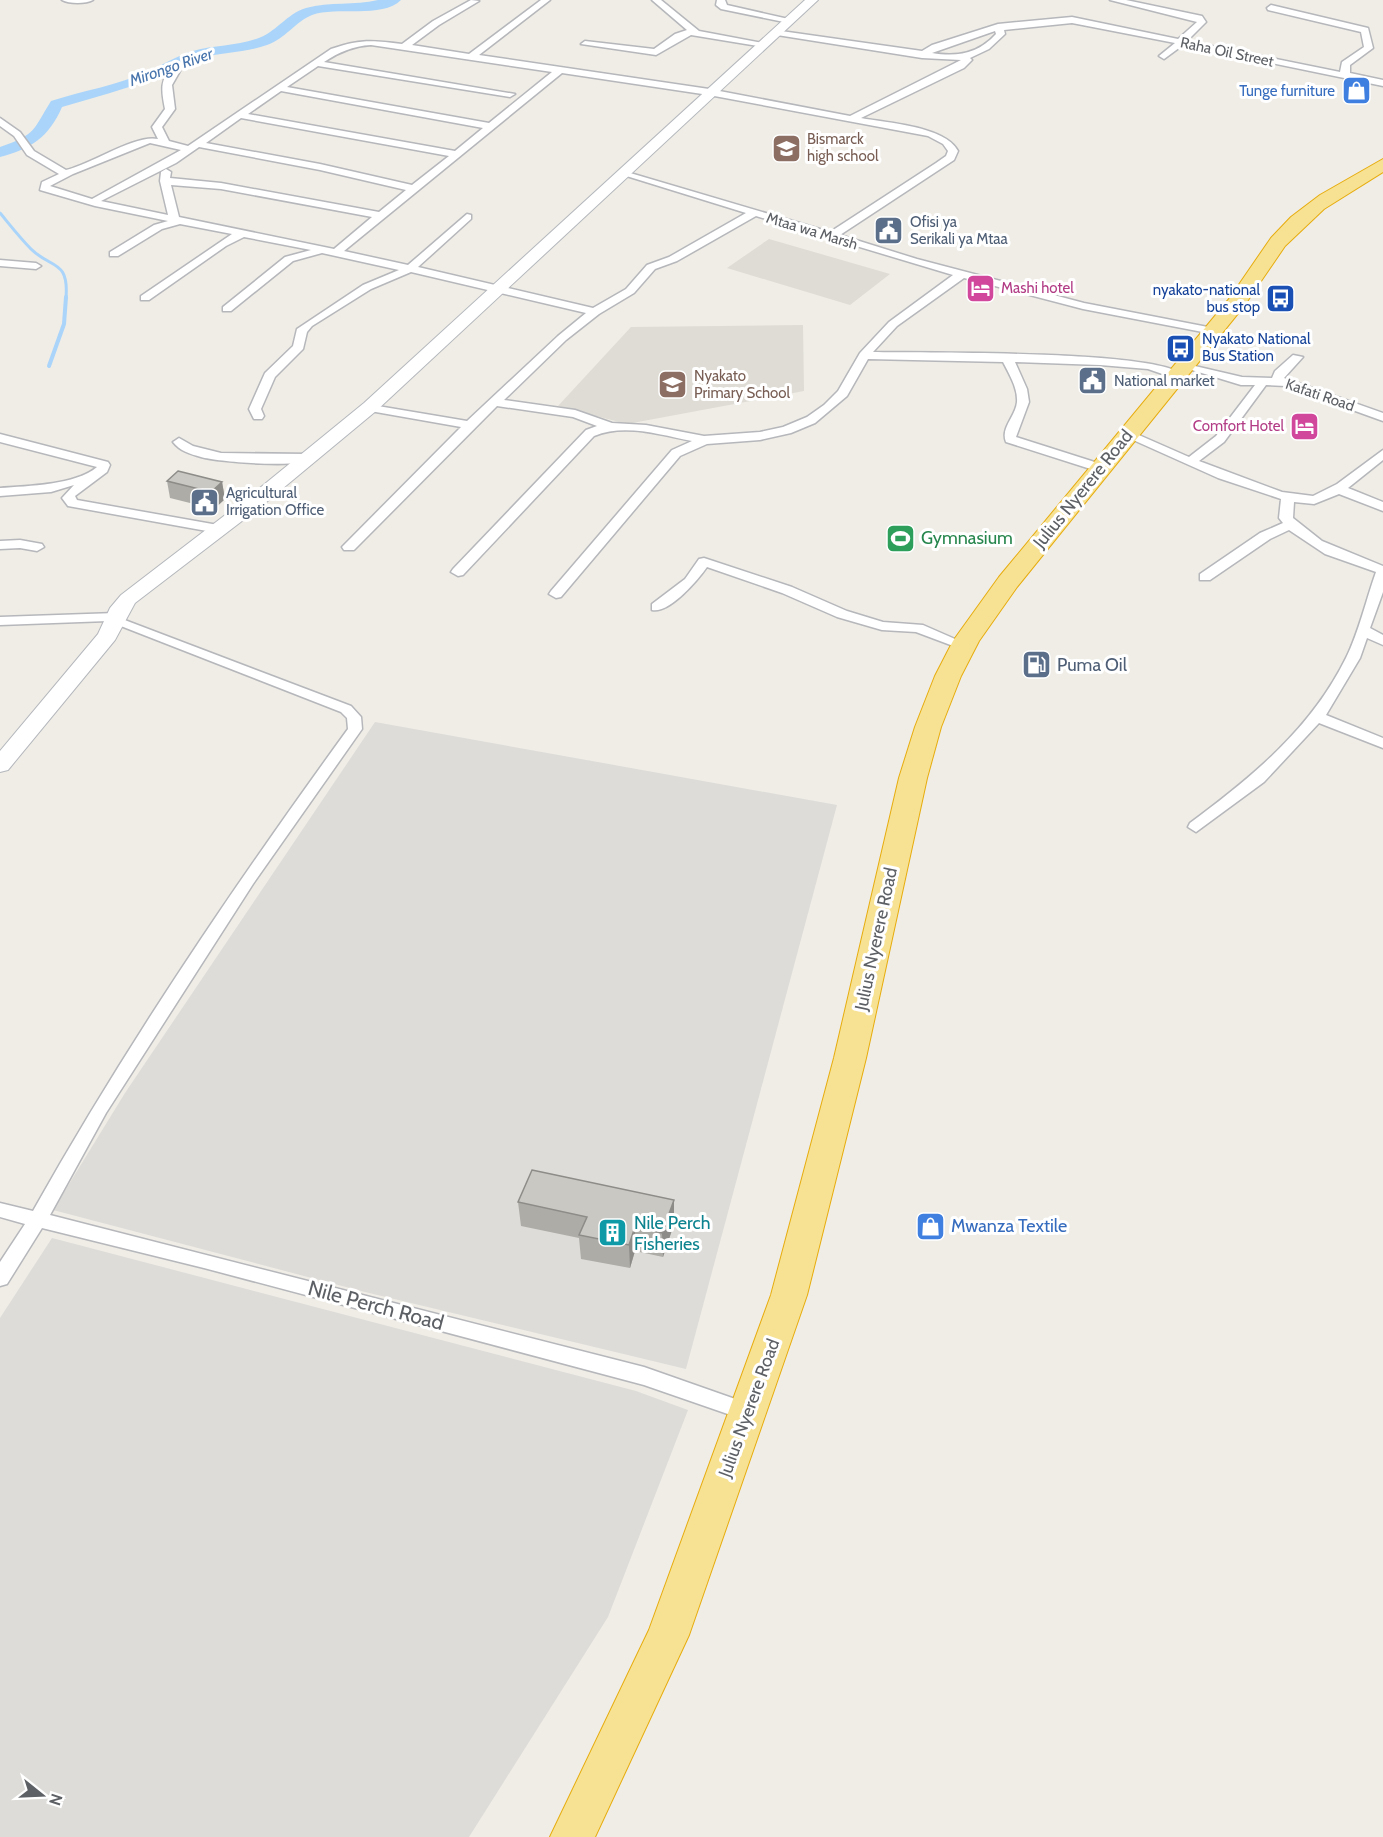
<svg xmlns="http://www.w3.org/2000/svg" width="1383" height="1837" viewBox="0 0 1383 1837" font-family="Cabin,sans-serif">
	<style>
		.industrial { fill: #dedcd8 }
		.education { fill: #dedcd4 }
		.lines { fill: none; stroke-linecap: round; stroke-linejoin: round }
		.stream-far1 { stroke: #aad4fa; stroke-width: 3 }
		.stream { stroke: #aad4fa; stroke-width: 4 }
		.river { fill: #aad4fa; fill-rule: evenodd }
		.street-casing { stroke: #b6b7bb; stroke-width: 3 }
		.secondary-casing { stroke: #b4b7bc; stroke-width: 2 }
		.highway-casing { stroke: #e7ac0d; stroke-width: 2 }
		.street { fill: #fff; fill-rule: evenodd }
		.secondary { fill: #fff; fill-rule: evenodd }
		.highway { fill: #f7e294; fill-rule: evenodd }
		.wall { fill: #aeaca7 }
		.shaded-wall { fill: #8d8c88 }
		.building { fill: #cac8c2; stroke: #8d8c88; stroke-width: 1.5 }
		.labels { text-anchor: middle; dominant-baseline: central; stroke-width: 6; stroke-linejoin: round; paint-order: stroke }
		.far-street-label { font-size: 15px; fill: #5d6065; stroke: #fff }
		.far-shop-label { font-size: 15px; fill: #366cbe; stroke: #fff; text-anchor: end }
		.far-education-label { font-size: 15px; fill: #785e54; stroke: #fff; text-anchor: start }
		.far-service-label { font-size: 15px; fill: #4e5e75; stroke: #fff; text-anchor: start }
		.far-hotel-label { font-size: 15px; fill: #b23c85; stroke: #fff; text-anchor: start }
		.far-transit-label { font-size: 15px; fill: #164399; stroke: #fff; text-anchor: end }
		.far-water-label { font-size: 16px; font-style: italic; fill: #4774ac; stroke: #fff }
		.street-label { font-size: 18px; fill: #5d6065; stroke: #fff }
		.leisure-label { font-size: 18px; fill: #27864d; stroke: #fff; text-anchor: start }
		.service-label { font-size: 18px; fill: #4e5e75; stroke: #fff; text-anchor: start }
		.culture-label { font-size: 18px; fill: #0d838f; stroke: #fff; text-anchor: start }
		.shop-label { font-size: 18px; fill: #366cbe; stroke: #fff; text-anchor: start }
		.near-street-label { font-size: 21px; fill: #5d6065; stroke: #fff }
	</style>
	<rect width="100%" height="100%" fill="#efede6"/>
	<!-- industrial -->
	<g class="industrial">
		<polygon points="375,722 837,805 686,1369 365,1292 53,1210 125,1093"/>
		<polygon points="52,1238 636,1391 688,1410 608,1617 469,1837 0,1837 0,1318"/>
	</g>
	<!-- education -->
	<g class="education">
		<polygon points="769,239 890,274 850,305 727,268"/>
		<polygon points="803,325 804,391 627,424 558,406 631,327"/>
	</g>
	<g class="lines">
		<!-- stream-far1 -->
		<path class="stream-far1" d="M 0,213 C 10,225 20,238 31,249 C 51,269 69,259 66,298"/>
		<!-- stream -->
		<polyline class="stream" points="49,366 64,324 66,297"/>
		<!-- river -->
		<path class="river" d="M 378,0 L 401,0 C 382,19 336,6 312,15 C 295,22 285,39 267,45 C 245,53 222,52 200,58 C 183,62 170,73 154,79 C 124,89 93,98 62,107 C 49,137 31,149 0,157 L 0,147 C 36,135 33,130 51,101 C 82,91 118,85 147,72 C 163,65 176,56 193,51 C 214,45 235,46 256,39 C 276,33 286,14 306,8 C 330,1 354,6 378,0 Z"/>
		<defs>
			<g id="street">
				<path d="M 62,0 L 93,0 C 86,4 69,4 62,0 Z"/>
				<path d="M 471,0 L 479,1 L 439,25 L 412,45 L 469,54 L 541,0 L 550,0 L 479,55 L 709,89 L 850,116 L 961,60 L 922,58 L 777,35 L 774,34 L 774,30 L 922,51 L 932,45 L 998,24 L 1072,17 L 1178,39 L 1197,22 L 1110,0 L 1126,0 L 1202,16 L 1206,22 L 1187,41 L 1340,72 L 1342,62 L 1364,47 L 1361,32 L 1268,10 L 1267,8 L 1271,5 L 1368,28 L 1373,48 L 1350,65 L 1350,73 L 1383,80 L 1383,86 L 1183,45 L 1164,59 L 1159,56 L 1175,43 L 1072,23 L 1004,30 L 1005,34 L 989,49 L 970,58 L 972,60 L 964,68 L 861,118 C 887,123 945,126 958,151 L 954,160 L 840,235 L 917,259 L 1084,303 L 1213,328 L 1219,331 L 1213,334 L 1083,309 L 964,278 L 897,326 L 873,352 C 923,353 1156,350 1183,375 L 1177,379 L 1148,369 L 1100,365 L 1015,362 L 1027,389 L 1029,402 L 1016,437 L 1104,465 L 1104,471 L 1100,472 L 1006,442 C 1000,428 1016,416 1017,402 C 1018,388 1009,374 1003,362 L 868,359 L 847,396 L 815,423 L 791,433 L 760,440 L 707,444 L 680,456 L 561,597 L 556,598 L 549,594 L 551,591 L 672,450 L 692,441 C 661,435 625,423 594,436 L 463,575 L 458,576 L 451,572 L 453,569 L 586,430 L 597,426 L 573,417 L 497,406 L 354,550 L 344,550 L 342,547 L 461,427 L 370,411 L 366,410 L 366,404 L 467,421 L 558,336 L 586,313 L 411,272 L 371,289 L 312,326 L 307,332 L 303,349 L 275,377 L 261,409 L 264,416 L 262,419 L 254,419 L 249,409 L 265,373 L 293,346 L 297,329 L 363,285 L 399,270 L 322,253 L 293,261 L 231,311 L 223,311 L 223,307 L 285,257 L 311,250 L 244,237 L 226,246 L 149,300 L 141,300 L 141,296 L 232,234 L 180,224 L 162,229 L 118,256 L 110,256 L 110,252 L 154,225 L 168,221 L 95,206 L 40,190 L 42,182 L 59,174 L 27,155 L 14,136 L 0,126 L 0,118 L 20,132 L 34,151 L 66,170 C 92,164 135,134 158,139 L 152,127 L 165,109 C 162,94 158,76 175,68 L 180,71 L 172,85 L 175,109 L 162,127 L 169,141 L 188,146 L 331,49 C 359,39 373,40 402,44 L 433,21 ZM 995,31 L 996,34 C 978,54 957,57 932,53 ZM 371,45 L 552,72 L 489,123 L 287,87 L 318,66 L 510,97 L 515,94 L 324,62 C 339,52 353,46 371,45 ZM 562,73 L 709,95 L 928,136 L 943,144 L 948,151 L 946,156 L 936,163 L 830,232 L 620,170 L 620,174 L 746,213 L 669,257 L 647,265 L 626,289 L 593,308 L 418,267 L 471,219 L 471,215 L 467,214 L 408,265 L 344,251 ZM 281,91 L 483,128 L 455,151 L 248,114 ZM 241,118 L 449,156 L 412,185 L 320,164 L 206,143 ZM 150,143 L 181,150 L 92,199 L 50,186 L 73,174 ZM 199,147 L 320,170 L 406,190 L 379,212 L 221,183 L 170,178 L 171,172 L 166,169 L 161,172 L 160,181 L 168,215 L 101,201 L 176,163 ZM 171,185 L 221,189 L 372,217 L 334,249 L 179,217 ZM 756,216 L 953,275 L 889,322 L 860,353 L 838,391 L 824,405 L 807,417 L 783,427 L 760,432 L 704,436 L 646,425 L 612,423 L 575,410 L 504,400 L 566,340 L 599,314 L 634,293 L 655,269 L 677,261 Z"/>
				<polygon points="652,0 661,0 699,31 768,44 764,47 691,35 656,55 581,44 585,41 654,49 675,34 687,30"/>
				<polygon points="717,0 725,0 727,5 793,20 789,23 721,9 716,5"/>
				<polygon points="0,260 36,263 41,266 36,269 0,266"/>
				<path d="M 1293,355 L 1303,357 L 1284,378 L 1383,413 L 1383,421 L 1286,386 L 1266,385 L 1224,442 L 1199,461 L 1282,492 L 1313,496 L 1337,484 L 1383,450 L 1383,460 L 1348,488 L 1383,502 L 1383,511 L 1339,494 L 1314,504 L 1294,502 L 1293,518 L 1322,541 L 1383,566 L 1383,592 L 1370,628 L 1383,635 L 1383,645 L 1367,638 L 1360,658 L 1326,715 L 1383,738 L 1383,748 L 1319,723 L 1264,782 L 1196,832 L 1188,827 L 1190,823 C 1252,777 1311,729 1346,658 C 1359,632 1366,600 1376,572 L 1325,554 L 1289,530 L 1270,539 L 1210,580 L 1200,580 L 1200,574 L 1260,533 L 1283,523 L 1279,518 L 1281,499 L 1218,478 L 1122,435 L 1124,432 L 1132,432 L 1189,457 L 1216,436 L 1255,385 L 1241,385 L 1182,367 L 1182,363 L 1242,377 L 1272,378 L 1275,371 Z"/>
				<path d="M 0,434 L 108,462 L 110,465 L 107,472 L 75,496 L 77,500 L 218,525 L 225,529 L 218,533 L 68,506 L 62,498 L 74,485 L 51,492 L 0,496 L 0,488 C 28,486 76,485 97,467 L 0,442 Z"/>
				<path d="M 179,438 L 193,446 L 221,453 L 309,454 L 315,458 C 304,469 218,462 201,457 C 190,454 180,451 173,442 Z"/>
				<polygon points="20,540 42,544 44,547 37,551 20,548 0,549 0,541"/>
				<path d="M 704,558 L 792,587 L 847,611 L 883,622 L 923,625 L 971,646 L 964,650 L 916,632 L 882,630 L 837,617 L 782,593 L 707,567 C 698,580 669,614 652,610 L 652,604 L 685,579 L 699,559 Z"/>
				<path d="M 116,613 L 121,614 L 122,619 L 351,706 L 361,717 L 362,729 L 253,884 L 106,1113 L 50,1215 L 644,1367 L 755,1406 L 758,1412 L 755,1418 L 748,1421 L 644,1385 L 204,1268 L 42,1228 L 7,1284 L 0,1286 L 0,1262 L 25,1224 L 0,1217 L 0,1203 L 33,1211 C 128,1042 234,886 348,729 L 347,718 L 341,712 L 108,621 L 0,625 L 0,617 Z"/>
			</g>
			<polygon id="secondary" points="805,0 818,0 376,411 264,504 135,603 115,640 8,770 0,772 0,751 98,634 110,608 121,595 250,496 364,403"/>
			<polygon id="highway" points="1383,159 1383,172 1324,209 1285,246 1244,306 1017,587 979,641 961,676 941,727 927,778 866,1058 807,1295 689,1635 595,1837 550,1837 649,1630 771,1295 834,1058 899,778 915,727 935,676 953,641 999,577 1229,299 1271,238 1291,217 1320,195"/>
		</defs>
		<!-- street casing -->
		<use href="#street" class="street-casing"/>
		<!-- secondary casing -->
		<use href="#secondary" class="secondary-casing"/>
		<!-- highway casing -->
		<use href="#highway" class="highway-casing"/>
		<!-- street -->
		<use href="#street" class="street"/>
		<!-- secondary -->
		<use href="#secondary" class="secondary"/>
		<!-- highway -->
		<use href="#highway" class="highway"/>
	</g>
	<!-- wall -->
	<g class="wall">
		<polygon points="167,481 222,482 225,499 214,509 170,498"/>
		<polygon points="518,1202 674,1224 663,1257 635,1251 630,1268 581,1259 579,1238 521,1226"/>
	</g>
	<!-- shaded-wall -->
	<g class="shaded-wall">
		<polygon points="222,482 225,499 214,509 211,492"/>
		<polygon points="674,1200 674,1224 663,1257 662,1233"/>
		<polygon points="635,1227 635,1251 630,1268 629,1245"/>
	</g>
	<!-- building -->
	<g class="building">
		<polygon points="178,471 222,482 211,492 167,481"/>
		<polygon points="532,1170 674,1200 662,1233 635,1227 629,1245 579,1235 587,1217 518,1202"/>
	</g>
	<!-- icons -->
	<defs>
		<symbol id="shop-square" viewBox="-11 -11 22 22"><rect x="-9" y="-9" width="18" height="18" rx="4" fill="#3f7fe0" stroke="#fff"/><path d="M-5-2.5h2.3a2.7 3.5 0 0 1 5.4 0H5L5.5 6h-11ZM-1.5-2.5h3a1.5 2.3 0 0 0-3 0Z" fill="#fff"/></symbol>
		<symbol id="school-square" viewBox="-11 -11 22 22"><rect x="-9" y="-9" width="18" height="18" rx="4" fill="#8d6e63" stroke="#fff"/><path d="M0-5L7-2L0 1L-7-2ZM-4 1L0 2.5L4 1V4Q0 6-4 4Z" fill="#fff"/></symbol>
		<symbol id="civic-square" viewBox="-11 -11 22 22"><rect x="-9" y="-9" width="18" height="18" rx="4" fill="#5c6f8a" stroke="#fff"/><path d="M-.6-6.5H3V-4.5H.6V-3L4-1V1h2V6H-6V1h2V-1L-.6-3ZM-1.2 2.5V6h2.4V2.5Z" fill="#fff"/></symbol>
		<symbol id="hotel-square" viewBox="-11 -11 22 22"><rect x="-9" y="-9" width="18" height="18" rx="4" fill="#d1479c" stroke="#fff"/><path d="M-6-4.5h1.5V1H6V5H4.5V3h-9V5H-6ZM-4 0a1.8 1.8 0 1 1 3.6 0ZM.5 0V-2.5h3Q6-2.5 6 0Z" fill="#fff"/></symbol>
		<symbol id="bus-square" viewBox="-11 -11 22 22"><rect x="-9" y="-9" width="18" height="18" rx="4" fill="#1a4fb4" stroke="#fff"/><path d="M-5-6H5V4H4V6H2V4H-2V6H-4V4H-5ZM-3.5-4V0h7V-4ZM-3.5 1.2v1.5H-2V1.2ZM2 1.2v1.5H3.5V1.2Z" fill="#fff"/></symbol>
		<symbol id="stadium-square" viewBox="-11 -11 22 22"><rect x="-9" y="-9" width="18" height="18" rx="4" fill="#2e9e5b" stroke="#fff"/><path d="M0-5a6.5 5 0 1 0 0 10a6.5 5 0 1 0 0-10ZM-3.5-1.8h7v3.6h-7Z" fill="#fff"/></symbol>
		<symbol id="fuel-square" viewBox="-11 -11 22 22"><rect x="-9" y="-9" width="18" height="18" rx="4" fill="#5c6f8a" stroke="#fff"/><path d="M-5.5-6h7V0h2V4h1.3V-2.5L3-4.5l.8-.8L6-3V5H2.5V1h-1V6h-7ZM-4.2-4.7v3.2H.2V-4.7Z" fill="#fff"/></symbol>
		<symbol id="building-square" viewBox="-11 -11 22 22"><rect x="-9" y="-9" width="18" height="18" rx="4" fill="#0f9aa8" stroke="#fff"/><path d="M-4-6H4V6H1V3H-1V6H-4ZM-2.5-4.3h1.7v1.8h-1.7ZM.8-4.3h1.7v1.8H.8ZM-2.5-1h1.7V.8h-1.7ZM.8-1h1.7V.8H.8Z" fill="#fff"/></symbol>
	</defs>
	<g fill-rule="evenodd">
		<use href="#shop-square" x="1340" y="74" width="33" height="33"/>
		<use href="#school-square" x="770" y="132" width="33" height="33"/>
		<use href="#civic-square" x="872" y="214" width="33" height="33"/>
		<use href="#hotel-square" x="964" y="272" width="33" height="33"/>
		<use href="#bus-square" x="1264" y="282" width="33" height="33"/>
		<use href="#bus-square" x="1164" y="332" width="33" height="33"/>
		<use href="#civic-square" x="1076" y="364" width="33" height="33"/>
		<use href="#school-square" x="656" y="368" width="33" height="33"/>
		<use href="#hotel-square" x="1288" y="410" width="33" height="33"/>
		<use href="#civic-square" x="188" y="486" width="33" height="33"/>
		<use href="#stadium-square" x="884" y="522" width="33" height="33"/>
		<use href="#fuel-square" x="1020" y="648" width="33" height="33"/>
		<use href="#shop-square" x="914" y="1210" width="33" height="33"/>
		<use href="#building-square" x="596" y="1216" width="33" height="33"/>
	</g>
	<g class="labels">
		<!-- far-street labels -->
		<g class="far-street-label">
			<text transform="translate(1227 52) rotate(12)">Raha Oil Street</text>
			<text transform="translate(812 231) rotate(17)">Mtaa wa Marsh</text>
			<text transform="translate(1320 395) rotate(19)">Kafati Road</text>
		</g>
		<!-- far-shop labels -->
		<g class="far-shop-label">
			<text x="1335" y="91">Tunge furniture</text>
		</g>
		<!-- far-education labels -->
		<g class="far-education-label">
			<text x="807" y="139">Bismarck<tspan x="807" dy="17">high school</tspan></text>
			<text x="694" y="376">Nyakato<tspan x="694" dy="17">Primary School</tspan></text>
		</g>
		<!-- far-service labels -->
		<g class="far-service-label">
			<text x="910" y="222">Ofisi ya<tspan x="910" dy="17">Serikali ya Mtaa</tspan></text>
			<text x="1114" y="381">National market</text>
			<text x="226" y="493">Agricultural<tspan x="226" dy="17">Irrigation Office</tspan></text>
		</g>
		<!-- far-hotel labels -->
		<g class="far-hotel-label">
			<text x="1001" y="288">Mashi hotel</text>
			<text x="1284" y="426" text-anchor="end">Comfort Hotel</text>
		</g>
		<!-- far-transit labels -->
		<g class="far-transit-label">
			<text x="1260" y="290">nyakato-national<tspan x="1260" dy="17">bus stop</tspan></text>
			<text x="1202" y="339" text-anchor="start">Nyakato National<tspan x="1202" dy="17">Bus Station</tspan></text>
		</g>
		<!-- far-water labels -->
		<g class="far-water-label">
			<text transform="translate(171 67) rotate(-19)">Mirongo River</text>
		</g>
		<!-- street labels -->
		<g class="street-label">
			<text transform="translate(1083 489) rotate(-51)">Julius Nyerere Road</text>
			<text transform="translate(876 939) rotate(-78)">Julius Nyerere Road</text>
			<text transform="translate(749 1408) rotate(-70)">Julius Nyerere Road</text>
		</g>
		<!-- leisure labels -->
		<g class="leisure-label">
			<text x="921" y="538">Gymnasium</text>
		</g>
		<!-- service labels -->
		<g class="service-label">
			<text x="1057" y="665">Puma Oil</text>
		</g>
		<!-- culture labels -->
		<g class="culture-label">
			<text x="634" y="1223">Nile Perch<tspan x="634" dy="21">Fisheries</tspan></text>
		</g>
		<!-- shop labels -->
		<g class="shop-label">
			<text x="951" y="1226">Mwanza Textile</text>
		</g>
		<!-- near-street labels -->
		<g class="near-street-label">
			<text transform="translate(376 1305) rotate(15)">Nile Perch Road</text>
		</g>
	</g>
	<!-- north arrow -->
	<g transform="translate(42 1795) rotate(108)" stroke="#ffffff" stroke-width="4.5" paint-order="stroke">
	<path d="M0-4.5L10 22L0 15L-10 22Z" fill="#5d6065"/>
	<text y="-9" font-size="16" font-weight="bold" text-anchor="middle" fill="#5d6065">N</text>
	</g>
</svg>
